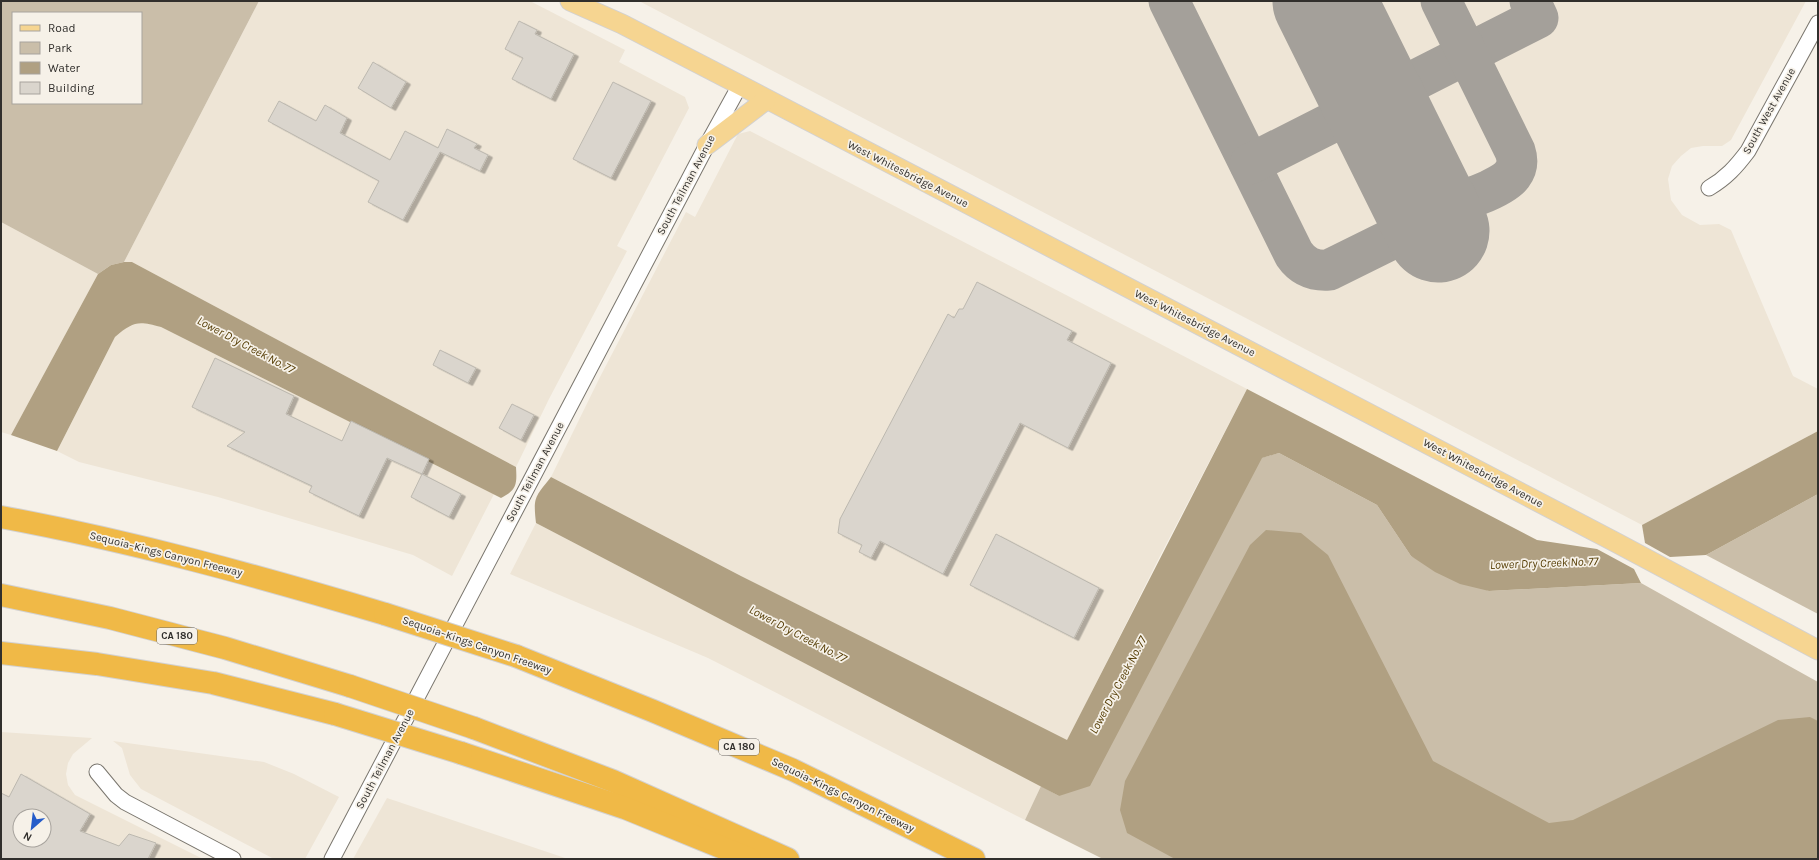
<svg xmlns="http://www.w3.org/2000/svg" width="1819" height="860" viewBox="0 0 1819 860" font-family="Karla,sans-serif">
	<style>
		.built { fill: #eee5d6; fill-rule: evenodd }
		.green { fill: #cabea9; fill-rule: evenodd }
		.water { fill: #b0a082 }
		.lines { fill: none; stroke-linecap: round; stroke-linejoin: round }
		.taxiway { stroke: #a4a09a; stroke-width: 41 }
		.runway { stroke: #a4a09a; stroke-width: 103 }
		.building { fill: #dad5cd; stroke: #bcb8af; fill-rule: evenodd; filter: url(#shadow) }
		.minor-casing { stroke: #7a766e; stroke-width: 17 }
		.major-casing { stroke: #d2d1d1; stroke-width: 21 }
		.highway-casing { stroke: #d2d1d1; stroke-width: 24 }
		.minor { stroke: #fff; stroke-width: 15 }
		.major { stroke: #f6d591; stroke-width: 19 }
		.highway { stroke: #f0b947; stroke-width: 22 }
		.highway-bridge-casing { stroke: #d2d1d1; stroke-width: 24; stroke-linecap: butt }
		.highway-bridge { stroke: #f0b947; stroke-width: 22 }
		.labels { text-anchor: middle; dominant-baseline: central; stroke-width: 3.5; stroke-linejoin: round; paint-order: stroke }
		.shield { fill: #f6f1e8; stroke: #6c6964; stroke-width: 1 }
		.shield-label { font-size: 10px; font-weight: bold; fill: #312f2c }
		.street-label { font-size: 11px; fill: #312f2c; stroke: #f6f1e8 }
		.water-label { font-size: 12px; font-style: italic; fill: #563e06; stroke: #f6f1e8 }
	</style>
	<defs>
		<filter id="shadow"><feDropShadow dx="4.5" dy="2.5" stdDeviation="0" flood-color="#0004"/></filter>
	</defs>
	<rect width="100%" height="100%" fill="#f6f1e8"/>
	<!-- built -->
	<g class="built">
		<polygon points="259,1 530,1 625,50 619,62 685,97 689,108 617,246 627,251 549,399 516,467 132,262 124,262"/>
		<polygon points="639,1 1806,1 1731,140 1722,146 1703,146 1691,148 1681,156 1672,166 1668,179 1671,200 1682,215 1700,225 1719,224 1731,230 1793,376 1818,389 1818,431 1642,525"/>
		<polygon points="750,131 1247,389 1160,556 1067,741 741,576 551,477 600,377 686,212 695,217 738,134"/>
		<polygon points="1,222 98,274 11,435 1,432"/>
		<polygon points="141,322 161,327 494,494 452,576 413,555 218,497 79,462 57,451 115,337 127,327"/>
		<polygon points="536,523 1041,786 1025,820 708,658 510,574"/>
		<path d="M 1,732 L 92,738 L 73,754 L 68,763 L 66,774 L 68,785 L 75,795 L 203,859 L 1,859 ZM 20,816 L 44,816 L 44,840 L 20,840 Z"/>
		<polygon points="113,741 264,762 294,774 339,797 305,859 274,859 141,789 130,775 122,748"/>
		<polygon points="387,798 568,859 353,859"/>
	</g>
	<!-- green -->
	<g class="green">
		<path d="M 1,1 L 259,1 L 124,262 L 111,265 L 98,274 L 1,222 ZM 13,13 L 141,13 L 141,103 L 13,103 Z"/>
		<polygon points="1279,453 1377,505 1411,556 1489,591 1641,583 1818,682 1818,859 1103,859 1025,820 1041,786 1059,796 1261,458"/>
		<polygon points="1818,494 1818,614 1706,555"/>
	</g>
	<!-- water -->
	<g class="water">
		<path d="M 124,262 L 132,262 L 516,467 C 517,484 517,490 501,498 L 161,327 C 138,321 134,321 115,337 L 57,451 L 11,435 L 98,274 L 111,265 Z"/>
		<path d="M 1247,389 L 1537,540 L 1597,549 L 1634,569 L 1641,583 L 1489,591 L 1460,584 L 1435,572 L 1411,556 L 1377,505 L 1279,453 L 1262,458 L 1090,786 L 1059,796 L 536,523 C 533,497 535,497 551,477 L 741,576 L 1067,740 Z"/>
		<polygon points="1818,431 1818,494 1706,555 1670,557 1645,543 1642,525"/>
		<polygon points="1266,530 1301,533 1328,555 1433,761 1549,823 1573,820 1778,720 1810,717 1818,721 1818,859 1175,859 1127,833 1120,810 1125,781 1250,545"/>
	</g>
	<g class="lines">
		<!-- taxiway -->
		<g class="taxiway">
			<path d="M 1169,1 L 1294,254 C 1303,267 1314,271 1329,270 L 1408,231 C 1427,212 1418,196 1410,174"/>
			<polyline points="1250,164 1538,18 1530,1"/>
			<path d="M 1410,174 C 1419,186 1427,198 1442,202 C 1457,206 1503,187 1512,175 C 1518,167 1518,160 1515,151 L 1441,1"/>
		</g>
		<!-- runway -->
		<polyline class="runway" points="1324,1 1438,231"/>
	</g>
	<!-- building -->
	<g class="building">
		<polygon points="519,21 537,30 535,34 574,54 551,99 512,79 523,58 505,49"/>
		<polygon points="373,62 406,82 391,108 358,88"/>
		<polygon points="613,82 651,101 611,178 573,159"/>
		<polygon points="279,101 316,121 325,105 347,118 340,133 390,160 405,131 438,148 447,129 477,144 474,148 488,155 480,171 440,152 403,220 368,202 379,181 268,121"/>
		<polygon points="977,282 1072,331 1067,340 1111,363 1068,448 1020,423 943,574 880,541 871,558 859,552 862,545 838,533 840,519 948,314 954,318 959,309 963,309"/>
		<polygon points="440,350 476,368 468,383 433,365"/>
		<polygon points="215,358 294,396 286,414 342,441 351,421 429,459 422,474 387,458 359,516 309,492 312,486 227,446 245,432 192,407"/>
		<polygon points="512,404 534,415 521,440 499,428"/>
		<polygon points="422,474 461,494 449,517 411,497"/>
		<polygon points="996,534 1099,588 1074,638 970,585"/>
		<path d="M 21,774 L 90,814 L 80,831 L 119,846 L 129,834 L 156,843 L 148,859 L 1,859 L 1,793 L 9,797 ZM 20,816 L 44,816 L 44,840 L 20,840 Z"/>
	</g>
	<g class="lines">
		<defs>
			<g id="minor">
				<path d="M 1709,188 C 1726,178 1736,167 1748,151 L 1818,23"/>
				<polyline points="97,772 116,795 125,802 233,859"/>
				<polyline points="332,859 707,145 740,85"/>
			</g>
			<g id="major">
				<polyline points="570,1 622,24 740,85 1615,542 1818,650"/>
				<polyline points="707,145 766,100"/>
			</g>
			<g id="highway">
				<path d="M 1,517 C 131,541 258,576 385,614"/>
				<polyline points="1,595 110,618 225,648 350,686"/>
				<polyline points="1,653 97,664 213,683 335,714"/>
				<polyline points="516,656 653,711 793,770 974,859"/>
				<polyline points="474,728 613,781 788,859"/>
				<polyline points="461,753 625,808 750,859"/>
			</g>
		</defs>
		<!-- minor casing -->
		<use href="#minor" class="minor-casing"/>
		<!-- major casing -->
		<use href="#major" class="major-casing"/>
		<!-- highway casing -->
		<use href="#highway" class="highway-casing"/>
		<!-- minor -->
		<use href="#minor" class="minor"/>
		<!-- major -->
		<use href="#major" class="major"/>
		<!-- highway -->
		<use href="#highway" class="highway"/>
		<defs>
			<g id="highway-bridge">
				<polyline points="385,614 516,656"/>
				<polyline points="350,686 474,728"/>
				<polyline points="335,714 461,753"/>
			</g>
		</defs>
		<!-- highway-bridge casing -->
		<use href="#highway-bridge" class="highway-bridge-casing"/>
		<!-- highway-bridge -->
		<use href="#highway-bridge" class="highway-bridge"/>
	</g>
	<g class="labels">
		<!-- shield labels -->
		<g class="shield">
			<rect x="157" y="628" width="40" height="16" rx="3"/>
			<rect x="719" y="739" width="40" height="16" rx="3"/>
		</g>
		<g class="shield-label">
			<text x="177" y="636">CA 180</text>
			<text x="739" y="747">CA 180</text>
		</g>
		<!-- street labels -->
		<g class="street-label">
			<text transform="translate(1769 111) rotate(-61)">South West Avenue</text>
			<text transform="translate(908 174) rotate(27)">West Whitesbridge Avenue</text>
			<text transform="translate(686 185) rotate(-62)">South Teilman Avenue</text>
			<text transform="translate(1195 323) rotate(27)">West Whitesbridge Avenue</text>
			<text transform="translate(535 472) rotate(-62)">South Teilman Avenue</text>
			<text transform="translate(1483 473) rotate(28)">West Whitesbridge Avenue</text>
			<text transform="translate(166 554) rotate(14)">Sequoia–Kings Canyon Freeway</text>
			<text transform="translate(477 645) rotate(19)">Sequoia–Kings Canyon Freeway</text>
			<text transform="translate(385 759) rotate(-62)">South Teilman Avenue</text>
			<text transform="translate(843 795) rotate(26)">Sequoia–Kings Canyon Freeway</text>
		</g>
		<!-- water labels -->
		<g class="water-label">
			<text transform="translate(246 345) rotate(28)">Lower Dry Creek No. 77</text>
			<text transform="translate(1544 563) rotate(-2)">Lower Dry Creek No. 77</text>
			<text transform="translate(798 634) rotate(28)">Lower Dry Creek No. 77</text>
			<text transform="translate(1118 685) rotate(-62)">Lower Dry Creek No. 77</text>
		</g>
	</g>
	<!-- border -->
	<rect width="1819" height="860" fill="none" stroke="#312f2c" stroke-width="4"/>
	<!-- legend -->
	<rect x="12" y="12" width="130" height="92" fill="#f6f1e8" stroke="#a7a39d"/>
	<rect x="20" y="25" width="20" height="6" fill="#f6d591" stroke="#a7a39d"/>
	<text x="48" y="32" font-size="12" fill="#312f2c">Road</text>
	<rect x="20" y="42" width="20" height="12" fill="#cabea9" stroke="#a7a39d"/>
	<text x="48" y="52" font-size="12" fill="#312f2c">Park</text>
	<rect x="20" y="62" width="20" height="12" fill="#b0a082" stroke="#a7a39d"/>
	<text x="48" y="72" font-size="12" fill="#312f2c">Water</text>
	<rect x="20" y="82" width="20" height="12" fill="#dad5cd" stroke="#a7a39d"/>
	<text x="48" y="92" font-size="12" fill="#312f2c">Building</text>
	<!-- north arrow -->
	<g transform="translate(32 828) rotate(208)"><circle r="19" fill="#f6f1e8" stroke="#a7a39d"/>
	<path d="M0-3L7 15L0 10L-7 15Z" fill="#255cc9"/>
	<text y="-6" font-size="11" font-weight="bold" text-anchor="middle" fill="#312f2c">N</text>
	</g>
</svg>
